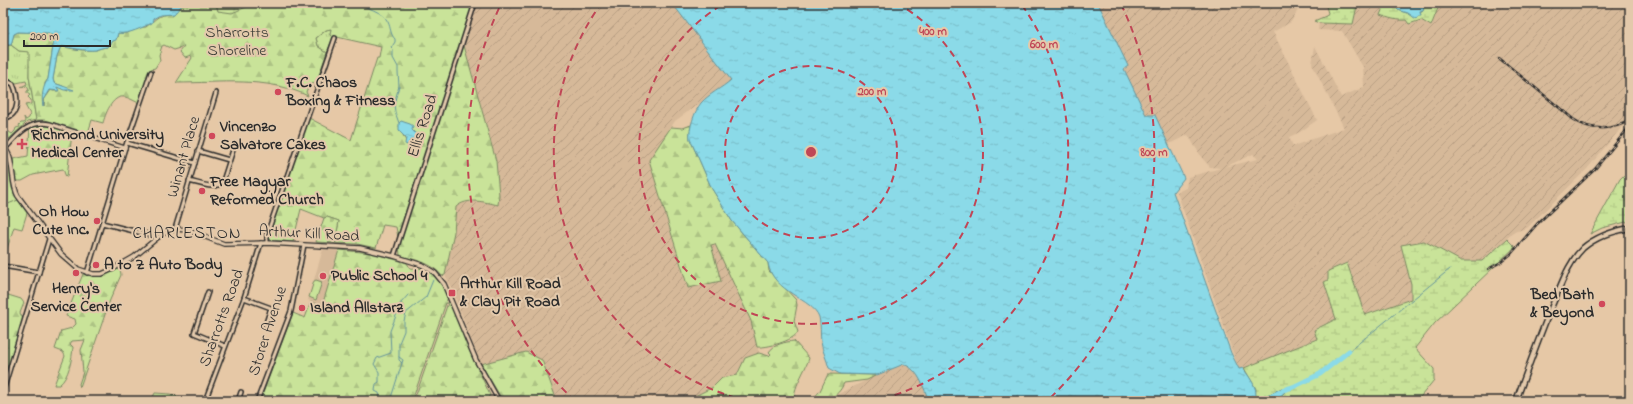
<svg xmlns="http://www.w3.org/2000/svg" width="1633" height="404" viewBox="0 0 1633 404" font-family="'Indie Flower',sans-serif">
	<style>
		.built { fill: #d6b999 }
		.industrial { fill: url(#industrial-furrows); fill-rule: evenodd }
		.grass { fill: url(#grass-tufts); stroke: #7a8762 }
		.forest { fill: url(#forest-firs); stroke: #7a8762; fill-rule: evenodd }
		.wetland { fill: url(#wetland-marsh); stroke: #7a8762 }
		.cemetery { fill: url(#cemetery-stones); stroke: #7a8762 }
		.garden { fill: #c9e399; stroke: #7a8762 }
		.water { fill: url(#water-ripples); stroke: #65949c }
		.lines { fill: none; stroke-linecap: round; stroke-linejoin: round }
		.stream { stroke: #65949c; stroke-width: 1 }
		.river { stroke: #8bdae8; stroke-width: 5 }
		.minor-casing { stroke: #2b2b2b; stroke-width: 6 }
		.tertiary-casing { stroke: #2b2b2b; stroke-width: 6 }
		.secondary-casing { stroke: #2b2b2b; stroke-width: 7 }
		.minor { stroke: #e3c9ab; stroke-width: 3 }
		.tertiary { stroke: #e3c9ab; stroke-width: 3.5 }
		.secondary { stroke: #e3c9ab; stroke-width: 4 }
		.rail-casing { stroke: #2b2b2b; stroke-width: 2.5 }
		.rail { stroke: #e3c9ab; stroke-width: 1; stroke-dasharray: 3; stroke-linecap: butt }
		.ring { fill: none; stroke: #c04656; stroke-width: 2; stroke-dasharray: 7 5 }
		.poi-dot { fill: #d1495b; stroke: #e3c9ab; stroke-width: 1.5 }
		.labels { text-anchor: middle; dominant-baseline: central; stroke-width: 4; stroke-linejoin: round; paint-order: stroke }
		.park-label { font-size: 16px; fill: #3b3d36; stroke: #e3c9ab }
		.poi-label { font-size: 16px; font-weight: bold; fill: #2b2b2b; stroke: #e3c9ab; text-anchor: start }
		.street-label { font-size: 16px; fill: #2b2b2b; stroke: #e3c9ab }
		.neighbourhood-label { font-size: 17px; letter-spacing: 1px; fill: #2b2b2b; stroke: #e3c9ab }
		.centre { fill: #c04656; stroke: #e3c9ab; stroke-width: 2 }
		.ring-label { font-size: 12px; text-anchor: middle; font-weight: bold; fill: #c04656; stroke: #e3c9ab; stroke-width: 4; stroke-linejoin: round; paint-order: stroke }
	</style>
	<defs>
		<pattern id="industrial-furrows" width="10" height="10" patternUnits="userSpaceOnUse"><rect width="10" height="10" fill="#d6b999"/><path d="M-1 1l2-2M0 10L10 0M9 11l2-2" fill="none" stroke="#b89f84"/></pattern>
		<pattern id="grass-tufts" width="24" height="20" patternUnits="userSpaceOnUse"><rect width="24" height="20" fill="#c9e399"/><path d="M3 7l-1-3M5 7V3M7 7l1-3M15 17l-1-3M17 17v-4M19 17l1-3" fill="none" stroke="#adc384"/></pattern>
		<pattern id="forest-firs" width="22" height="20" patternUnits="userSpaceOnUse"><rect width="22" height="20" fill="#c9e399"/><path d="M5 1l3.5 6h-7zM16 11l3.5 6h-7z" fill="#adc384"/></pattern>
		<pattern id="wetland-marsh" width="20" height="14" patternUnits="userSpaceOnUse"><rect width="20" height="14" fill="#c9e399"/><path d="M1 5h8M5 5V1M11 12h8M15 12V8" fill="none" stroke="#adc384"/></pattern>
		<pattern id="cemetery-stones" width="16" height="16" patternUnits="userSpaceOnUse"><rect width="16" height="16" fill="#c9e399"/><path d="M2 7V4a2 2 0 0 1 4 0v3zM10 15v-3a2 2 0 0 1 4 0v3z" fill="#adc384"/></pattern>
		<pattern id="water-ripples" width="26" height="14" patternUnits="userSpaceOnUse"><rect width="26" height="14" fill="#8bdae8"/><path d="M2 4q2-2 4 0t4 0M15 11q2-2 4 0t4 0" fill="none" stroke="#78bbc7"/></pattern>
	</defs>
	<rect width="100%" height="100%" fill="#e6c8a6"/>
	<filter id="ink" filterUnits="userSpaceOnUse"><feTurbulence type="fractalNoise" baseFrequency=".025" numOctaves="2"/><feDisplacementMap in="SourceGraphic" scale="8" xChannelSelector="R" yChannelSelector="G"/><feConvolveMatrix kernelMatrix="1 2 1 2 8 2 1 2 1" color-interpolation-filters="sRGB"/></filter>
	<g filter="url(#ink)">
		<!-- built -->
		<polygon class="built" points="323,249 339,250 322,307 308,300"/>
		<!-- industrial -->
		<g class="industrial">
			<polygon points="476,3 672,3 732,80 675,121 649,160 687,288 721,281 711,245 715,244 751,321 759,353 745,358 737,375 722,378 713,387 685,401 557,401 553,393 527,352 481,364 450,284 445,275 454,232 456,207 459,204 469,202 478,201 498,204 499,195 496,161 463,42"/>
			<path d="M 1098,3 L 1302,3 L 1291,22 L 1273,32 L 1317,120 L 1300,132 L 1289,137 L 1293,146 L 1344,128 L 1312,64 L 1315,46 L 1341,97 L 1364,87 L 1363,67 L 1342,31 L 1318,30 L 1319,23 L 1352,24 L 1357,6 L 1370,5 L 1383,8 L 1380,14 L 1385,17 L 1406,20 L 1414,23 L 1421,20 L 1431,26 L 1440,3 L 1630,3 L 1630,117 L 1587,169 L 1527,228 L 1514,232 L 1482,261 L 1461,261 L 1424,241 L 1401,245 L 1411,284 L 1411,299 L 1364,315 L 1347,263 L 1328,271 L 1328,280 L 1324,282 L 1336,319 L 1314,329 L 1317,339 L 1239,370 L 1177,192 L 1186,188 L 1188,177 L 1221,168 L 1210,167 L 1202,158 L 1188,135 L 1169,144 L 1155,115 L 1147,116 L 1124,69 L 1128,66 ZM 1253,154 L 1258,159 L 1225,167 Z"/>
			<polygon points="904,364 910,367 919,376 929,401 824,401 877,375"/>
		</g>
		<!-- grass -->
		<g class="grass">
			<polygon points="328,29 332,30 330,35 333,38 327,52 318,46 316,38"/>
			<polygon points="11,45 19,51 30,51 29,76 36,120 27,122 9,139 5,129 12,134 15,131 16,128 20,127 19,125 21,123 24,123 25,121 24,117 26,120 29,118 30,114 25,105 31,104 31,100 28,97 30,95 27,93 27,91 29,90 27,86 21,87 27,84 26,81 16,83 10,79 3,80 3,46"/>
		</g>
		<!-- forest -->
		<g class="forest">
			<path d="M 190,3 L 216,3 L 218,11 L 251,5 L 251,3 L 372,3 L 384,6 L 392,6 L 394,3 L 474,3 L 398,237 L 396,227 L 383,225 L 376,248 L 357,244 L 335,243 L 339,221 L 327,217 L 324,218 L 301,209 L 293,242 L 271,240 L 269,238 L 271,228 L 309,118 L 351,140 L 377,58 L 379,58 L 381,47 L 337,37 L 333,38 L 330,35 L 331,29 L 326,30 L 316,38 L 318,46 L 327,52 L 317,81 L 308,87 L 306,92 L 308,96 C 266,76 221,83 176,83 L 192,58 L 191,56 L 185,58 L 180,52 L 184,47 L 174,50 L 164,45 L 162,46 L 159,55 L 160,60 L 155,68 L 151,69 L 139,103 C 134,101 128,97 124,97 C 112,95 105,115 103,123 L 92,120 L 88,133 L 45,120 L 36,120 L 29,76 L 29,52 L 19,51 L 11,45 L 14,34 L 17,32 L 49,33 L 53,36 L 54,40 L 48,79 L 45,83 L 44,106 L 44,100 L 51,90 L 53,91 L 58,91 L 57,86 L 68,91 L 63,86 L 54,83 L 53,79 L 57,56 L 61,46 C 72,49 84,51 95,50 C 99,49 103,47 108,47 L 113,41 L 117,38 L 118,33 C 131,35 134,27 146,27 C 159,17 156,15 174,14 L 181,5 L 188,6 ZM 402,121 L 416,134 L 415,140 L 406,141 L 403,135 Z"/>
			<path d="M 463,42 L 496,161 L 499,195 L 498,205 C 485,202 467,197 456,207 L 454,232 L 445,275 L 442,276 C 431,262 418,261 402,256 L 400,255 L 399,246 Z"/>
			<polygon points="36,125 47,125 72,133 67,177 66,177 63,169 33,175 22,181 16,181 13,159 28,156 30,128"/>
			<path d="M 691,125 L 690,132 L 690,139 L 712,189 L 732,221 L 768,263 L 769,271 L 796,300 L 797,305 L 794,321 L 798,332 C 793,341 767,348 757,347 L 751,321 L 715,244 L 711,245 L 721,281 L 688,288 L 649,160 L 671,127 L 683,128 Z"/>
			<path d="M 3,152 C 14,166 6,186 18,200 L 4,208 Z"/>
			<path d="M 339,250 L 373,253 L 407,263 L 410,268 C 414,269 418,267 423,269 C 434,272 445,286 448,297 L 412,401 L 260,401 L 293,313 L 305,318 L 311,302 L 322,306 Z"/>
			<path d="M 120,268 L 121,275 L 110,300 L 80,387 L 79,384 L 83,372 L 81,350 L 85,340 L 72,341 L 70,344 L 73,347 C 72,358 69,378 59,385 L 54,385 L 65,356 L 63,352 L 55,349 L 61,331 L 72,328 L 76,324 L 75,319 L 66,316 L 83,274 L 97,276 Z"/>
			<polygon points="3,282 5,283 5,294 21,299 24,303 20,313 23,319 3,386"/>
			<polygon points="449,300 465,341 490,395 486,401 414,401"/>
			<path d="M 794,341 L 809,358 C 806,370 791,390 795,401 L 685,401 L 713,387 L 722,378 L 737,375 L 745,358 L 759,353 L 769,356 L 771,354 L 769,352 C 774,344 785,342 794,341 Z"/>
			<polygon points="526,352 542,360 557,401 503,401 481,364"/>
			<path d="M 828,374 L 877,375 L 867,380 L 844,383 C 838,398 826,401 811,401 L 820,391 Z"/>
			<polygon points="155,393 170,394 183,399 183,401 151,401"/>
		</g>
		<!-- wetland -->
		<g class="wetland">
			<polygon points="216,3 251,3 251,5 232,13 218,11"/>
			<polygon points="1325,3 1354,3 1354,5 1357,6 1353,24 1319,23 1314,21 1326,16 1328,13"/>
			<path d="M 1372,3 L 1391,3 L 1398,10 L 1408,13 L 1414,17 L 1423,11 L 1425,3 L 1440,3 L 1431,26 L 1421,20 L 1409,24 L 1406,20 C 1398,21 1388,18 1380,15 L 1383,8 L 1370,5 Z"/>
			<polygon points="1630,169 1630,221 1602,228 1590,234 1620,179"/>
			<polygon points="1507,239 1515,247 1435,323 1415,348 1434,369 1434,380 1417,401 1278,401 1279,398 1285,392 1282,388 1259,399 1255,396 1256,389 1244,368 1317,339 1314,330 1336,319 1324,282 1328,280 1328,271 1347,263 1365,315 1411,299 1411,284 1401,245 1424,241 1461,261 1482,261"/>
		</g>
		<!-- cemetery -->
		<polygon class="cemetery" points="327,217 339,221 335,243 316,242 324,218"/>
		<!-- garden -->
		<g class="garden">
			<polygon points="18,200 27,213 22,229 14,227 3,261 3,206"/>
			<polygon points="316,280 322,282 316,300 309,297 314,281"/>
		</g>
		<!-- water -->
		<g class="water">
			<path d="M 3,3 L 184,3 L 174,14 L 160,15 L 153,19 L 152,23 C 143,27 128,35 118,33 L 116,40 L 113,41 L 108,47 C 103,47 99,49 95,50 C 84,51 72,48 61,46 L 57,56 L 53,79 L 54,83 L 74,90 L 64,90 L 57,87 L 59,91 L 50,90 L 44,100 L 43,106 C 41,97 43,86 48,79 L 54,40 L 53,36 L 49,33 L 18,32 L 14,34 L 11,45 L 3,45 Z"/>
			<path d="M 672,3 L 1098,3 L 1128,66 L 1124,69 L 1146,115 L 1155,115 L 1184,178 L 1173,192 L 1231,353 L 1239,369 L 1243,368 C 1247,374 1253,381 1255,388 C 1257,393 1254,396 1259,399 L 1282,388 L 1285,391 L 1279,398 L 1278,401 L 929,401 C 923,387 920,371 904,364 L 877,375 L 840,374 L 829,368 C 827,360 822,350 821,342 C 820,335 821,324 819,317 C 813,299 772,292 768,263 L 732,221 L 712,189 L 690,139 C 688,130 695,110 701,103 C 709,94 722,88 731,80 Z"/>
			<polygon points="1391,3 1425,3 1423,11 1420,12 1421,16 1418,16 1416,19 1408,13 1398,10"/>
			<polygon points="401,121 410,124 413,126 412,130 419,137 418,141 411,140 407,145 405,144 406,138 399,131 399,123"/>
		</g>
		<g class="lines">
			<!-- stream -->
			<g class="stream">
				<path d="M 356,3 C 366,8 383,11 388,22 C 391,28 390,34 395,39 L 395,42 L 391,48 L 393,50 L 393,58 L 398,67 L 398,72 L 399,86 L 394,104 L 395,112 L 399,123"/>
				<polyline points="1349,351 1450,269"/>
				<polyline points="399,357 403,360 402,363"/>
				<polyline points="378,401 380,397 379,393 375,391 376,384 379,382 379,372 374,364 377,358 391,353 390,331 401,303 408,295"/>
				<polyline points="390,401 402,363 399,360 399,343 404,331 404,321 406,313 426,297 433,280"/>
			</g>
			<!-- river -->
			<polyline class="river" points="1268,401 1283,390 1293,387 1320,374 1349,351"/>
			<defs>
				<g id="minor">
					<path d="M 3,83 L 9,82 L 13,84 C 18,95 21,116 4,118"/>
					<polyline points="127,143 195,163"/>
					<path d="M 5,149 C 18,134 29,120 50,124 L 125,148"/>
					<polyline points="198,151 229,160"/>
					<path d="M 189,181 C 199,183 217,191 223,181 L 233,150"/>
					<polyline points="102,223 158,237"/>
					<polyline points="175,229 216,93"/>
					<polyline points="267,243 267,234 335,38"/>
					<polyline points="394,256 475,3"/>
					<polyline points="3,266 39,272"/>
					<polyline points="87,273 125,148 151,72"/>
					<polyline points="208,292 194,333 225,346"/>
					<polyline points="244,298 271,308 265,326"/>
					<polyline points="3,391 49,239"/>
					<polyline points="205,401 244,298 261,243"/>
					<polyline points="238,401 241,392"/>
					<polyline points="257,401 291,311 304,245"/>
				</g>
				<path id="tertiary" d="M 3,147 C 15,155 10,183 18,196 L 61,254 L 78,269 L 93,274 L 102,274 L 113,269 L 134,257 L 162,234 L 175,229 L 188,230 L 224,244 L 267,243 L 360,248 L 394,256 L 422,265 L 435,273 L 444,284 L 476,360 L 499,401"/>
				<path id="secondary" d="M 1516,401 C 1528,368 1540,334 1554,301 C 1562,283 1568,263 1583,248 C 1597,236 1613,231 1630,228"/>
			</defs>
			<!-- minor casing -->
			<use href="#minor" class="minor-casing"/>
			<!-- tertiary casing -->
			<use href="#tertiary" class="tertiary-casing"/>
			<!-- secondary casing -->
			<use href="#secondary" class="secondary-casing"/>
			<!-- minor -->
			<use href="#minor" class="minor"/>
			<!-- tertiary -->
			<use href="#tertiary" class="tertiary"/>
			<!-- secondary -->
			<use href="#secondary" class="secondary"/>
			<defs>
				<g id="rail">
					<path d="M 1499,58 L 1573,119 C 1590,131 1612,131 1630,120"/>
					<polyline points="1488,269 1501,262 1511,254 1537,224 1595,169 1630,126"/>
				</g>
			</defs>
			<!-- rail casing -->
			<use href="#rail" class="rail-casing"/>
			<!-- rail -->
			<use href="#rail" class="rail"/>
		</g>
	</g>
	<!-- distance rings -->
	<g class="ring">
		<circle cx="811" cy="152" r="86"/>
		<path d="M897 3A172 172 0 1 1 725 3"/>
		<path d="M747 401A257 257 0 0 1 600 5M1022 5A257 257 0 0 1 875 401"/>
		<path d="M575 401A343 343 0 0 1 501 4M1121 4A343 343 0 0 1 1047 401"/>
	</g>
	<!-- markers -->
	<g class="poi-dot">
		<circle cx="278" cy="92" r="4"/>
		<circle cx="212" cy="136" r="4"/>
		<path d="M20 138h4v4h4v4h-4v4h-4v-4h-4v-4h4z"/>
		<circle cx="202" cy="191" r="4"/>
		<circle cx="97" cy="221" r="4"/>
		<circle cx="96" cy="265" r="4"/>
		<circle cx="76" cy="273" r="4"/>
		<circle cx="323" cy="276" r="4"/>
		<rect x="448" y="289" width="8" height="8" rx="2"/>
		<circle cx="1602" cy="304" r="4"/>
		<circle cx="302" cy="308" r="4"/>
	</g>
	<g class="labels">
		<!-- park labels -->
		<g class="park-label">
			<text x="237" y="33">Sharrotts<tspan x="237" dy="18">Shoreline</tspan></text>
		</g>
		<!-- poi labels -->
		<g class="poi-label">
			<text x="286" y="83">F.C. Chaos<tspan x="286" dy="18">Boxing &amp; Fitness</tspan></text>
			<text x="220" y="127">Vincenzo<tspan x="220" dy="18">Salvatore Cakes</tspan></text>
			<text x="31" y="135">Richmond University<tspan x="31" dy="18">Medical Center</tspan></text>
			<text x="210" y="182">Free Magyar<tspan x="210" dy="18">Reformed Church</tspan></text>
			<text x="89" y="212" text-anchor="end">Oh How<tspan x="89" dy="18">Cute Inc.</tspan></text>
			<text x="104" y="265">A to Z Auto Body</text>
			<text x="331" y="276">Public School 4</text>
			<text x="460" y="284">Arthur Kill Road<tspan x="460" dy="18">&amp; Clay Pit Road</tspan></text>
			<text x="76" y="289" text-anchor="middle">Henry's<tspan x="76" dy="18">Service Center</tspan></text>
			<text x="1594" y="295" text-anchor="end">Bed Bath<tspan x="1594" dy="18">&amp; Beyond</tspan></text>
			<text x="310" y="308">Island Allstarz</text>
		</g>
		<!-- street labels -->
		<g class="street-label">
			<text transform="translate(423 126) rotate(-72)">Ellis Road</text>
			<text transform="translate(184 157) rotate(-74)">Winant Place</text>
			<text transform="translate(309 234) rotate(3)">Arthur Kill Road</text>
			<text transform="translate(222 318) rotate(-70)">Sharrotts Road</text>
			<text transform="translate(268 331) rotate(-72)">Storer Avenue</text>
		</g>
		<!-- neighbourhood labels -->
		<g class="neighbourhood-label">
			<text x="187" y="233">CHARLESTON</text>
		</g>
	</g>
	<circle cx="811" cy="152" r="6" class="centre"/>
	<g class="ring-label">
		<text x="933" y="35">400 m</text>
		<text x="1044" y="48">600 m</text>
		<text x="872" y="95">200 m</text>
		<text x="1154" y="156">800 m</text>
	</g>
	<!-- margin -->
	<rect width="1633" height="404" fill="none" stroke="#e3c9ab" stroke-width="16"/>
	<rect x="8" y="8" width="1617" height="388" fill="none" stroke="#2b2b2b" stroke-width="1.5" filter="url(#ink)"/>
	<!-- scale -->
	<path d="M24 40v6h86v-6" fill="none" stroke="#2b2b2b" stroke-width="2"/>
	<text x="30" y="40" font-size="12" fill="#2b2b2b" stroke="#e3c9ab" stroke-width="3" paint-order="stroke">200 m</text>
</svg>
